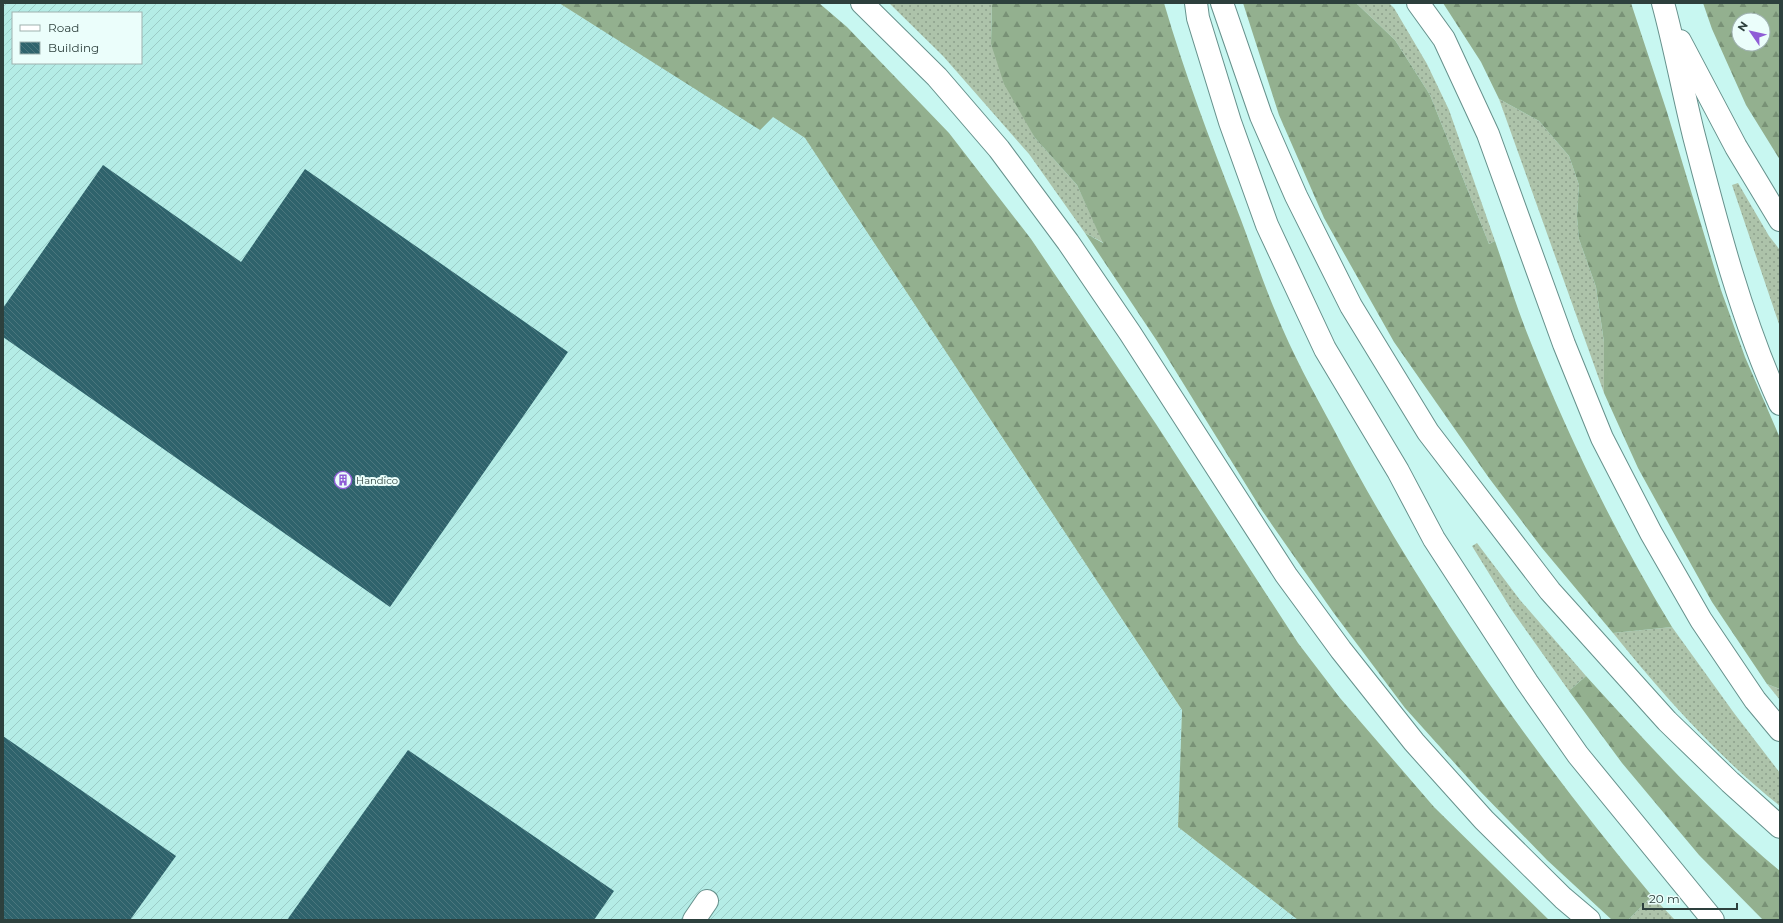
<svg xmlns="http://www.w3.org/2000/svg" width="1783" height="923" viewBox="0 0 1783 923" font-family="Montserrat,sans-serif">
	<style>
		.industrial { fill: url(#industrial-furrows); fill-rule: evenodd }
		.grass { fill: url(#grass-dots) }
		.forest { fill: url(#forest-firs); fill-rule: evenodd }
		.building { fill: url(#building-back-hatch) }
		.lines { fill: none; stroke-linecap: round; stroke-linejoin: round }
		.minor-casing { stroke: #66918c; stroke-width: 24 }
		.motorway-casing { stroke: #66918c; stroke-width: 24 }
		.minor { stroke: #fff; stroke-width: 22 }
		.motorway { stroke: #fff; stroke-width: 22 }
		.labels { text-anchor: middle; dominant-baseline: central; stroke-width: 4; stroke-linejoin: round; paint-order: stroke }
		.poi-label { font-size: 10px; fill: #2d403d; stroke: #ebfefb; text-anchor: start }
	</style>
	<defs>
		<pattern id="industrial-furrows" width="10" height="10" patternUnits="userSpaceOnUse"><rect width="10" height="10" fill="#b4ece6"/><path d="M-1 1l2-2M0 10L10 0M9 11l2-2" fill="none" stroke="#9bcbc6"/></pattern>
		<pattern id="grass-dots" width="8" height="8" patternUnits="userSpaceOnUse"><rect width="8" height="8" fill="#adc3aa"/><path d="M2 2h.1M6 6h.1" fill="none" stroke="#8da08c" stroke-width="1.8" stroke-linecap="round"/></pattern>
		<pattern id="forest-firs" width="22" height="20" patternUnits="userSpaceOnUse"><rect width="22" height="20" fill="#93b08f"/><path d="M5 1l3.5 6h-7zM16 11l3.5 6h-7z" fill="#789176"/></pattern>
		<pattern id="building-back-hatch" width="6" height="6" patternUnits="userSpaceOnUse"><rect width="6" height="6" fill="#2f636c"/><path d="M-1 5l2 2M0 0l6 6M5-1l2 2" fill="none" stroke="#4c777e"/></pattern>
	</defs>
	<rect width="100%" height="100%" fill="#c8f7f1"/>
	<!-- industrial -->
	<path class="industrial" d="M 3,3 L 559,3 L 760,129 L 773,117 L 805,138 L 1182,710 L 1178,827 L 1298,920 L 3,920 ZM 13,13 L 141,13 L 141,63 L 13,63 Z"/>
	<!-- grass -->
	<g class="grass">
		<polygon points="889,3 992,3 991,44 1035,138 1077,185 1104,243 1085,233 1029,154 943,56"/>
		<polygon points="1356,3 1389,3 1394,8 1427,64 1449,110 1495,241 1489,244 1430,95 1395,40"/>
		<polygon points="1499,99 1539,121 1569,156 1579,185 1577,217 1579,239 1596,287 1604,342 1604,393"/>
		<polygon points="1738,183 1769,236 1780,250 1780,327 1732,185"/>
		<polygon points="1477,543 1520,600 1586,676 1569,691 1511,609 1472,546"/>
		<path d="M 1672,627 L 1734,713 L 1780,773 L 1780,806 C 1717,756 1663,695 1613,633 Z"/>
		<polygon points="1767,684 1780,689 1780,700"/>
		<polygon points="1652,896 1675,920 1628,920"/>
	</g>
	<!-- forest -->
	<g class="forest">
		<polygon points="559,3 819,3 847,27 949,133 1031,239 1156,424 1298,643 1340,698 1434,807 1549,920 1298,920 1178,827 1182,710 805,138 773,117 760,130"/>
		<path d="M 992,3 L 1164,3 C 1184,72 1210,140 1236,207 C 1250,242 1261,278 1276,313 C 1292,353 1313,391 1333,428 C 1421,596 1531,751 1652,896 L 1628,920 L 1612,920 L 1547,860 L 1477,788 L 1405,708 L 1333,612 L 1261,509 L 1157,341 L 1085,233 L 1103,243 L 1077,185 L 1035,138 L 1004,84 L 991,44 Z"/>
		<path d="M 1243,3 L 1356,3 L 1395,40 L 1430,95 L 1489,244 L 1495,241 C 1506,272 1515,303 1527,333 C 1567,435 1615,533 1672,627 L 1613,633 L 1542,548 L 1489,478 L 1394,342 L 1324,218 L 1279,115 Z"/>
		<polygon points="1443,3 1631,3 1667,112 1721,290 1745,357 1780,438 1780,689 1767,684 1712,602 1682,548 1638,468 1604,393 1604,342 1596,287 1579,239 1577,217 1579,185 1569,156 1539,121 1499,99 1481,62"/>
		<path d="M 1703,3 L 1780,3 L 1780,160 L 1746,105 L 1712,29 ZM 1739,20 L 1763,20 L 1763,44 L 1739,44 Z"/>
		<path d="M 1586,676 C 1648,744 1709,812 1780,871 L 1780,920 L 1763,920 L 1699,855 L 1622,763 L 1569,691 Z"/>
	</g>
	<!-- building -->
	<g class="building">
		<polygon points="103,165 241,262 305,169 568,352 390,607 3,337 3,308"/>
		<polygon points="3,736 176,856 130,920 3,920"/>
		<polygon points="408,750 614,891 594,920 287,920"/>
	</g>
	<g class="lines">
		<defs>
			<polyline id="minor" points="694,920 707,901"/>
			<g id="motorway">
				<polyline points="862,3 937,77 999,149 1068,242 1130,333 1286,575 1341,650 1414,742 1484,820 1563,898 1589,920"/>
				<polyline points="1196,3 1198,18 1230,122 1267,225 1325,349 1398,471 1434,539 1527,682 1578,755 1713,920"/>
				<polyline points="1222,3 1261,116 1296,196 1351,306 1428,432 1550,591 1667,721 1730,782 1780,827"/>
				<polyline points="1418,3 1444,39 1488,134 1564,344 1602,438 1651,533 1701,620 1755,700 1780,730"/>
				<path d="M 1663,3 C 1675,47 1683,92 1694,136 C 1717,225 1742,321 1780,404"/>
				<polyline points="1680,41 1736,147 1780,220"/>
			</g>
		</defs>
		<!-- minor casing -->
		<use href="#minor" class="minor-casing"/>
		<!-- motorway casing -->
		<use href="#motorway" class="motorway-casing"/>
		<!-- minor -->
		<use href="#minor" class="minor"/>
		<!-- motorway -->
		<use href="#motorway" class="motorway"/>
	</g>
	<!-- icons -->
	<defs>
		<symbol id="building-ring" viewBox="-11 -11 22 22"><circle r="9.5" fill="#ebfefb" stroke="#8f5dd6" stroke-width="1.5"/><path d="M-4-6H4V6H1V3H-1V6H-4ZM-2.5-4.3h1.7v1.8h-1.7ZM.8-4.3h1.7v1.8H.8ZM-2.5-1h1.7V.8h-1.7ZM.8-1h1.7V.8H.8Z" fill="#8f5dd6"/></symbol>
	</defs>
	<g fill-rule="evenodd">
		<use href="#building-ring" x="333" y="470" width="20" height="20"/>
	</g>
	<g class="labels">
		<!-- poi labels -->
		<g class="poi-label">
			<text x="356" y="480">Handico</text>
		</g>
	</g>
	<!-- border -->
	<rect width="1783" height="923" fill="none" stroke="#2d403d" stroke-width="8"/>
	<!-- legend -->
	<rect x="12" y="12" width="130" height="52" fill="#ebfefb" stroke="#9fb2af"/>
	<rect x="20" y="25" width="20" height="6" fill="#ffffff" stroke="#9fb2af"/>
	<text x="48" y="32" font-size="12" fill="#2d403d">Road</text>
	<rect x="20" y="42" width="20" height="12" fill="url(#building-back-hatch)" stroke="#9fb2af"/>
	<text x="48" y="52" font-size="12" fill="#2d403d">Building</text>
	<!-- north arrow -->
	<g transform="translate(1751 32) rotate(304)"><circle r="19" fill="#ebfefb" stroke="#9fb2af"/>
	<path d="M0-3L7 15L0 10L-7 15Z" fill="#8f5dd6"/>
	<text y="-6" font-size="11" font-weight="bold" text-anchor="middle" fill="#2d403d">N</text>
	</g>
	<!-- scale -->
	<path d="M1643 903v6h94v-6" fill="none" stroke="#2d403d" stroke-width="2"/>
	<text x="1649" y="903" font-size="12" fill="#2d403d" stroke="#ebfefb" stroke-width="3" paint-order="stroke">20 m</text>
</svg>
